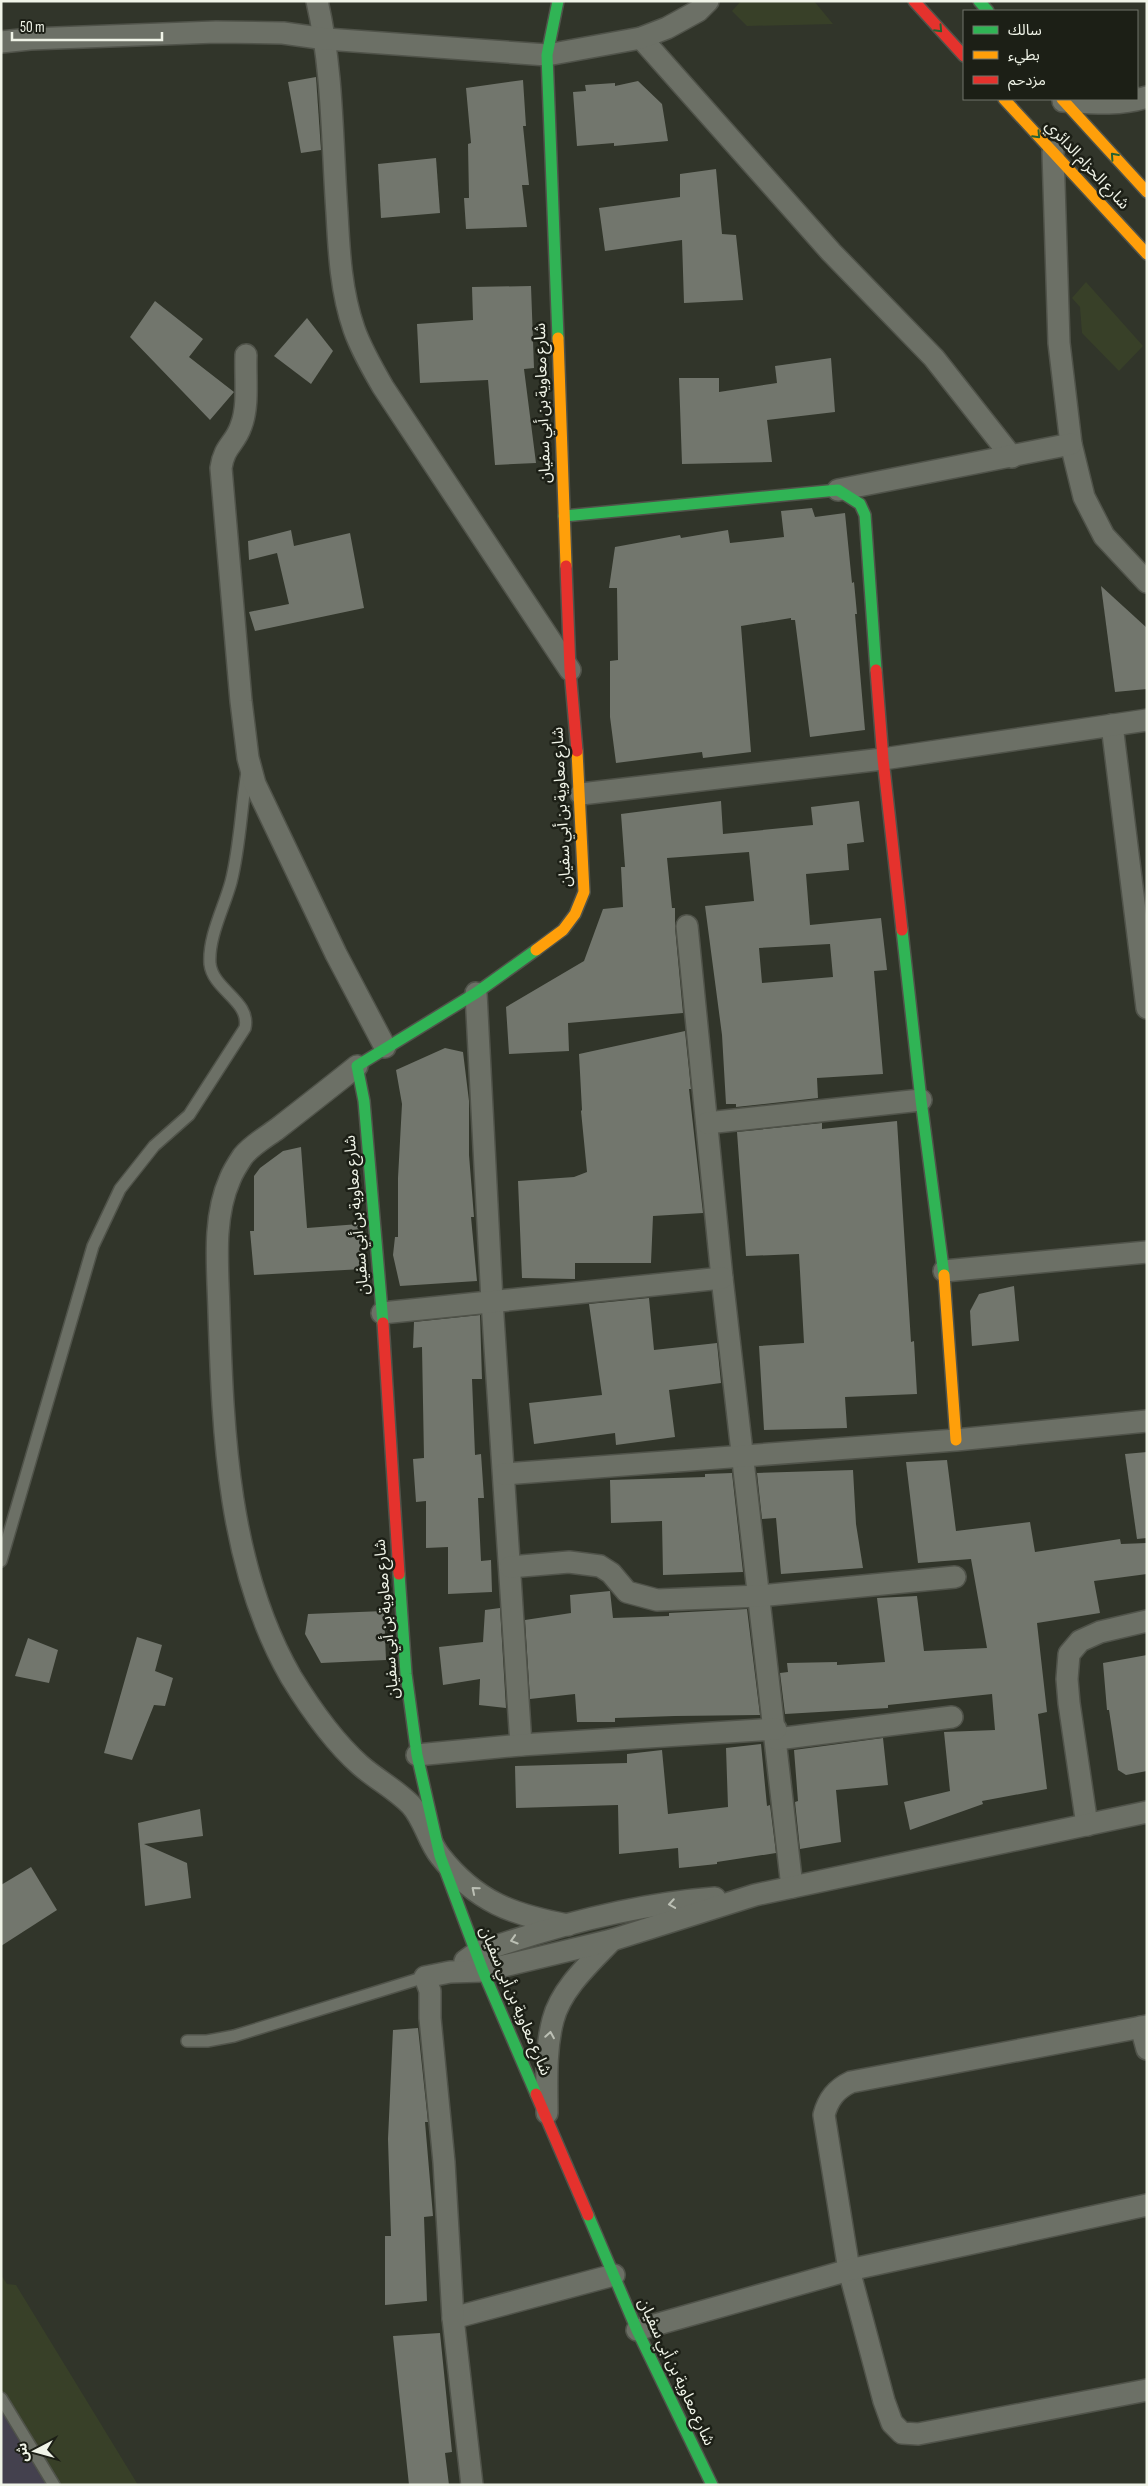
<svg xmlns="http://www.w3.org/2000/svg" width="1148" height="2486" viewBox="0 0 1148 2486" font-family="'Sofia Sans Condensed','Noto Sans Arabic',sans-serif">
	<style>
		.built { fill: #384028 }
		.green { fill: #44414e }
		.building { fill: #72766d; fill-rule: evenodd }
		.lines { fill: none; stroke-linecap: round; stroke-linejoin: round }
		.lane-casing { stroke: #50534a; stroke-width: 14 }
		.street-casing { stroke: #50534a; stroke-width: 24 }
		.fast-casing { stroke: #50534a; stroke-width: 14 }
		.slow-casing { stroke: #50534a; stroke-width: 14 }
		.jam-casing { stroke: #50534a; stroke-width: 14 }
		.lane { stroke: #6c7066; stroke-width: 11 }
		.street { stroke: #6c7066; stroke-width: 21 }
		.fast { stroke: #30b455; stroke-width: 11 }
		.slow { stroke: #ff9f0a; stroke-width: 11 }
		.jam { stroke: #e5322d; stroke-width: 11 }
		.oneway { stroke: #256232 }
		.oneway2 { stroke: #bbbfb4 }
		.labels { text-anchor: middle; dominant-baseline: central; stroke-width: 5; stroke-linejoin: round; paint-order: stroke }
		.street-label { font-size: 16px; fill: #f0f4e8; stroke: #1c1f16 }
	</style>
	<rect width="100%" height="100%" fill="#31352a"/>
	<!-- built -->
	<g class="built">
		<polygon points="741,1 814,1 833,24 747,26 732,11"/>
		<polygon points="1086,282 1143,346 1119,371 1082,333 1080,307 1072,298"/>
		<polygon points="1,2275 7,2284 16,2285 138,2485 1,2485"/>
	</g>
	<!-- green -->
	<polygon class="green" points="1,2402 52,2485 1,2485"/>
	<!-- building -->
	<g class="building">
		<polygon points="316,77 321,150 301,153 288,82"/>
		<polygon points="523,80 526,126 523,126 529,185 522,185 527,227 466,229 464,198 469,198 468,144 471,143 466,88"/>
		<polygon points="638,81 662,104 668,141 614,146 614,143 577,146 573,92 586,91 585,85 615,83 615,86"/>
		<polygon points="436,158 440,213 381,218 378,164"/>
		<polygon points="716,169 722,234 736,235 743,300 684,303 682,240 605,251 599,208 680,197 680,174"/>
		<polygon points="531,286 534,368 524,369 536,463 495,465 488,380 420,383 417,324 473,320 472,287"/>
		<polygon points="155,301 203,339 189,357 234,392 210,420 130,337"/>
		<polygon points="307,318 333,351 311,384 274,356"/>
		<polygon points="831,358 835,412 767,420 772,462 682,464 679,378 719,378 719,392 777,383 775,366"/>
		<polygon points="812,508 815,517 845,513 852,583 854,582 857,614 855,614 865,730 810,737 795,620 791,620 791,618 741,626 751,752 703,758 702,752 616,763 610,717 610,661 618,660 617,588 609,588 615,547 680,535 681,538 728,530 730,543 784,537 781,511"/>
		<polygon points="291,530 294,546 350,533 364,608 255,631 249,612 289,604 277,553 249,560 248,541"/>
		<polygon points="1101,586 1147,628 1147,689 1115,692"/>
		<path d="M 721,801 L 723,834 L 813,825 L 811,807 L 859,801 L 864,842 L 847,844 L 849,870 L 806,874 L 810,925 L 881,918 L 887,970 L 874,971 L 883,1074 L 817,1078 L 818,1098 L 736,1107 L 736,1104 L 726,1104 L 722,1035 L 705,906 L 754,901 L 749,852 L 667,858 L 672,908 L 675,908 L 675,927 L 683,1013 L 568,1023 L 569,1051 L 509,1054 L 506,1007 L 584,961 L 603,909 L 623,907 L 621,867 L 625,867 L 621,814 ZM 830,944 L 833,977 L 762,983 L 759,948 Z"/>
		<polygon points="685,1031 691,1089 689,1089 703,1213 653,1216 651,1263 575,1263 575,1279 522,1278 518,1181 574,1177 587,1172 581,1111 582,1110 579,1054"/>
		<polygon points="445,1048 463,1052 469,1101 469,1155 474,1217 471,1217 477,1281 400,1286 393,1255 395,1237 398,1237 398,1178 402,1104 396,1070"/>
		<polygon points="897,1121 911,1342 914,1341 917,1394 845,1397 847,1428 764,1430 759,1346 804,1343 799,1254 746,1256 737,1132 822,1123 822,1129"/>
		<polygon points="301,1147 307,1228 359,1224 363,1269 254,1275 250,1231 254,1231 254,1176 260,1168 283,1151"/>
		<polygon points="1014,1286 1019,1341 972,1346 970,1311 979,1294"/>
		<polygon points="649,1298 654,1350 717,1343 721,1383 669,1390 675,1437 616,1445 615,1433 534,1444 529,1403 602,1395 589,1304"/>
		<polygon points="480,1315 482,1379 472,1379 475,1455 481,1454 484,1498 478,1498 481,1561 491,1560 492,1592 448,1594 448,1547 426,1548 426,1501 416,1502 413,1459 424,1458 422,1347 413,1348 414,1322"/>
		<polygon points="1147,1452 1147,1538 1137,1539 1125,1454"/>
		<polygon points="947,1460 956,1531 1030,1522 1035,1552 1120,1539 1121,1544 1147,1543 1147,1574 1094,1581 1100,1613 1037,1623 1047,1712 1038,1714 1047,1789 982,1801 983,1804 910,1830 904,1802 950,1791 944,1732 995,1730 992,1694 888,1705 888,1708 785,1714 780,1673 788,1672 787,1663 837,1662 837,1665 885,1662 877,1598 917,1596 924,1651 987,1648 971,1559 918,1563 906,1462"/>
		<polygon points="853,1470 856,1524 863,1568 781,1574 776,1518 762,1519 757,1473"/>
		<polygon points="732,1473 743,1572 663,1575 662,1521 611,1523 610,1480 705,1477 705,1474"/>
		<polygon points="610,1591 613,1618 669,1616 669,1613 747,1609 760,1715 675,1716 615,1718 615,1722 577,1722 575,1694 530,1699 525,1620 571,1613 570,1595"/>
		<polygon points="500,1608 506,1708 479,1705 480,1679 443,1685 439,1647 483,1642 485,1610"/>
		<polygon points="384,1611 386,1660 321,1663 305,1634 308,1614"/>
		<polygon points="137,1637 162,1645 155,1671 173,1678 165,1706 154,1705 132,1760 104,1753"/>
		<polygon points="28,1638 58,1650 49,1683 15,1676"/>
		<polygon points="1147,1655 1147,1771 1126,1775 1118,1770 1109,1710 1107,1710 1103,1663"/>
		<polygon points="883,1738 888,1785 836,1790 841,1842 800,1849 795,1802 798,1801 794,1750"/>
		<polygon points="761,1744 767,1806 770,1805 776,1853 717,1862 717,1864 679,1868 678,1848 619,1854 618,1805 516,1808 515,1766 627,1763 627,1754 662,1750 668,1814 728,1807 726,1748"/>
		<polygon points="200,1809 203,1836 144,1844 187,1863 191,1898 145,1906 138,1823"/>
		<polygon points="31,1867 57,1910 1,1946 1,1885"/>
		<polygon points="418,2028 428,2122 425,2122 433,2216 424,2217 427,2301 385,2305 385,2236 391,2236 388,2139 393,2030"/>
		<polygon points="440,2333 452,2452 445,2453 449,2485 409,2485 393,2336"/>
	</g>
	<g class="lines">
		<defs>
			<g id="lane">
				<path d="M 1,1561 L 93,1246 L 120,1189 L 154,1146 L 189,1115 L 245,1028 C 251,1001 213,990 210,964 C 208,937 224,908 231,882 C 240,847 241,808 247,772"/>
				<polyline points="187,2041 207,2041 234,2036 425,1977"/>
				<polyline points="1,2398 54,2485"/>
			</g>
			<g id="street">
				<path d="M 317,1 C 333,70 332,142 337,213 C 339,252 341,292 354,329 C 361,349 372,368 383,387 L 570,670"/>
				<polyline points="641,38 831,252 934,358 1012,457"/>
				<polyline points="1,42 30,39 216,32 283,33 326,39 547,55 641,38 667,28 698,11 708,1"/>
				<path d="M 1063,101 C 1092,103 1119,106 1147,97"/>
				<polyline points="1053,152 1059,343 1071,444 1084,497 1104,536 1147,582"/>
				<path d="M 246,355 C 245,377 249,406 241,426 C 235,444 224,446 221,468 L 241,701 L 248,758 L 255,784 L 336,954 L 385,1047"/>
				<polyline points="838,490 1071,444"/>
				<polyline points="1112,725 1147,1008"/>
				<polyline points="581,794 883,759 1147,720"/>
				<polyline points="687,926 722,1278 792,1887"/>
				<polyline points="476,993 492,1301 521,1745"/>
				<path d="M 357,1066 C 331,1087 304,1108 277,1129 C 266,1137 252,1145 243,1156 C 239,1162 233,1171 230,1179 C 212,1219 218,1269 219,1312 C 223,1435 228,1567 291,1677 C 310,1708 333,1741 360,1765 C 377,1780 394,1788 411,1805 C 424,1819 428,1841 440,1856 C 476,1902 513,1915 568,1925"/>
				<polyline points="707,1123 921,1100"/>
				<polyline points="944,1271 1147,1252"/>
				<polyline points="382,1313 722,1278"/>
				<polyline points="504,1474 956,1440 1147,1421"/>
				<polyline points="510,1567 569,1562 600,1566 611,1573 627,1592 657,1600 760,1596 955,1577"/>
				<polyline points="777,1739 952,1717"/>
				<polyline points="417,1755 521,1745 776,1729"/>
				<polyline points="1087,1825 1069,1703 1067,1679 1069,1654 1080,1641 1100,1632 1147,1621"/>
				<path d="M 465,1961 L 476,1953 C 553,1926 634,1904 715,1898"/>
				<path d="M 1147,2026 L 851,2082 C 836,2089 828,2099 824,2115 L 849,2270 L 884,2401 L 892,2423 L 902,2433 L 918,2434 L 1147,2390"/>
				<polyline points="1141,2027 1147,2049"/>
				<path d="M 547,2113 C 547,2083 545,2050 553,2020 C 561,1989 590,1963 612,1940"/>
				<polyline points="453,2318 614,2275"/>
				<polyline points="637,2330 849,2270 1147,2205"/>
				<polyline points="472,2485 453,2318 444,2162 430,2018 430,1991 425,1977 450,1972 483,1971 612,1940 755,1895 1147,1812"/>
			</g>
			<g id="fast">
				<polyline points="979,1 988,11"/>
				<polyline points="558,338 547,55 558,1"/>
				<polyline points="564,516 838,490 860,504 865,515 876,670"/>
				<polyline points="902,930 921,1100 944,1275"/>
				<polyline points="383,1323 364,1101 357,1066 476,993 536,950"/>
				<polyline points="399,1574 406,1674 417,1755 440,1856 483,1971 536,2094"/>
				<polyline points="588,2215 637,2330 712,2485"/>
			</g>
			<g id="slow">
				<polyline points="1004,99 1147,254"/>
				<polyline points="1062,99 1147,192"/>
				<polyline points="558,338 566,566"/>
				<polyline points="536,950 563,930 575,914 584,892 577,751"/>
				<polyline points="944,1275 956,1440"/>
			</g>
			<g id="jam">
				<polyline points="914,1 964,56"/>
				<polyline points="566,566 570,670 577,751"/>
				<polyline points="876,670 883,759 902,930"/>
				<polyline points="383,1323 399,1574"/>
				<polyline points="536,2094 588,2215"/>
			</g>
		</defs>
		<!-- lane casing -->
		<use href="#lane" class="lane-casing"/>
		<!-- street casing -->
		<use href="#street" class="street-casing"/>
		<!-- fast casing -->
		<use href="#fast" class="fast-casing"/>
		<!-- slow casing -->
		<use href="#slow" class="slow-casing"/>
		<!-- jam casing -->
		<use href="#jam" class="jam-casing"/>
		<!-- lane -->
		<use href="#lane" class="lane"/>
		<!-- street -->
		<use href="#street" class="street"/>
		<!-- fast -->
		<use href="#fast" class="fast"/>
		<!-- slow -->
		<use href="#slow" class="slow"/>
		<!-- jam -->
		<use href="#jam" class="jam"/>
	</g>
	<!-- one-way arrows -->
	<defs><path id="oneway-chevron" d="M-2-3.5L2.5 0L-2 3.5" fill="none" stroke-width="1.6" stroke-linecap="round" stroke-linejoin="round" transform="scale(1.25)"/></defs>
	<g class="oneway">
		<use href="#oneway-chevron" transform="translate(939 29) rotate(47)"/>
		<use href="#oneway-chevron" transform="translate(1037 135) rotate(47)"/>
		<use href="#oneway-chevron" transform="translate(1114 156) rotate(-132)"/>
	</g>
	<g class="oneway2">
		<use href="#oneway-chevron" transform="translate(475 1890) rotate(-140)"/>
		<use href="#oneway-chevron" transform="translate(672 1904) rotate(171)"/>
		<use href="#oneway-chevron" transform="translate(514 1940) rotate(163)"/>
		<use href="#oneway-chevron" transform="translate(550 2035) rotate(-81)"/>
	</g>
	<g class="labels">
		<!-- street labels -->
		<g class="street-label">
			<text transform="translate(1087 165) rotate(47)">شارع الحزام الدائري</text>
			<text transform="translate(543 403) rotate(-92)">شارع معاوية بن أبي سفيان</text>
			<text transform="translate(562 807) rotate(-93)">شارع معاوية بن أبي سفيان</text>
			<text transform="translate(357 1215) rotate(-95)">شارع معاوية بن أبي سفيان</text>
			<text transform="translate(387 1619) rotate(-95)">شارع معاوية بن أبي سفيان</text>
			<text transform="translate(515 2001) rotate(67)">شارع معاوية بن أبي سفيان</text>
			<text transform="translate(676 2372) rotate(65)">شارع معاوية بن أبي سفيان</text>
		</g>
	</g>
	<!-- border -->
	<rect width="1148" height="2486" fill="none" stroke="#f0f4e8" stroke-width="5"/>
	<!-- legend -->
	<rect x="963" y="10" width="175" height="90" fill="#1c1f16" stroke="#71746a"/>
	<rect x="973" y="26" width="25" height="8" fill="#30b455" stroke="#71746a"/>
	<text x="1008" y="35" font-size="15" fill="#f0f4e8">سالك</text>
	<rect x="973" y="51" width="25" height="8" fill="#ff9f0a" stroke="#71746a"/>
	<text x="1008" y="60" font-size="15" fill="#f0f4e8">بطيء</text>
	<rect x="973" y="76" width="25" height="8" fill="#e5322d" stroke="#71746a"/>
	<text x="1008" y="85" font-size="15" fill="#f0f4e8">مزدحم</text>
	<!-- north arrow -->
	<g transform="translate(35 2451) rotate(264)" stroke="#1c1f16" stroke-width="4" paint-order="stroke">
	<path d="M0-4L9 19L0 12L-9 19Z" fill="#f0f4e8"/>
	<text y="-8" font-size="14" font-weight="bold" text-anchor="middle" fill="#f0f4e8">ش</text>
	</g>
	<!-- scale -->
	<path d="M12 32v8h150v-8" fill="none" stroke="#f0f4e8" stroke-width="2.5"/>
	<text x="20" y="32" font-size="15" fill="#f0f4e8" stroke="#1c1f16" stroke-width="4" paint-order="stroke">50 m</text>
</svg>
